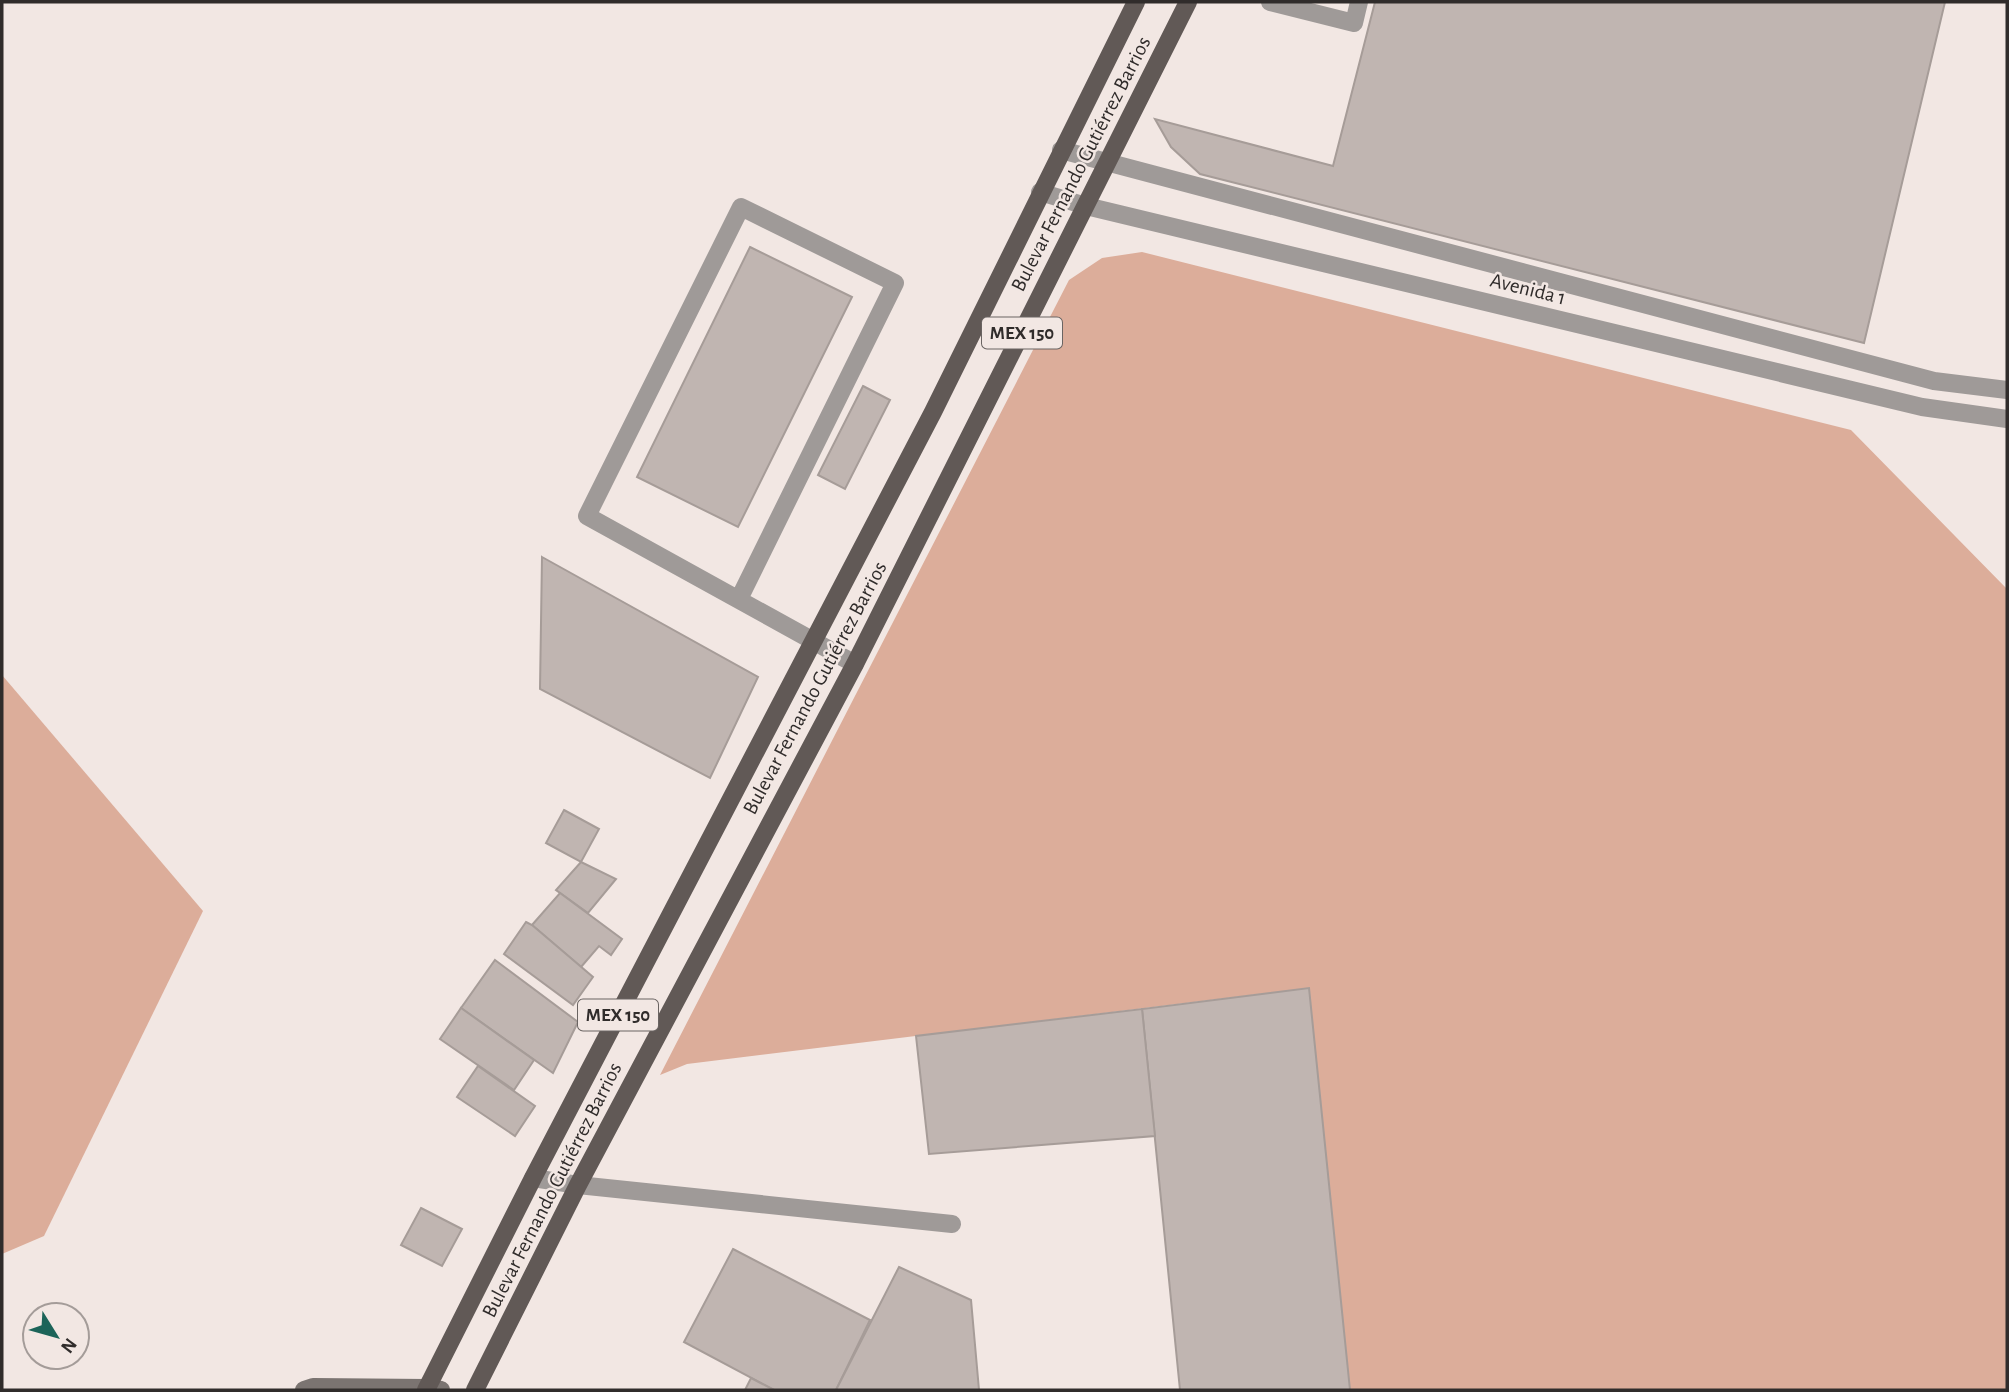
<svg xmlns="http://www.w3.org/2000/svg" width="2009" height="1392" viewBox="0 0 2009 1392" font-family="'Alegreya Sans',sans-serif">
	<style>
		.green { fill: #dcad9a }
		.building { fill: #c0b5b1; stroke: #a69c98; stroke-width: 2 }
		.lines { fill: none; stroke-linecap: round; stroke-linejoin: round }
		.service { stroke: #9f9a98; stroke-width: 18 }
		.minor { stroke: #9f9a98; stroke-width: 18 }
		.secondary { stroke: #7b7471; stroke-width: 18 }
		.primary { stroke: #615956; stroke-width: 18 }
		.labels { text-anchor: middle; dominant-baseline: central; stroke-width: 5; stroke-linejoin: round; paint-order: stroke }
		.shield { fill: #f2e7e3; stroke: #6a6462; stroke-width: 2 }
		.shield-label { font-size: 19px; font-weight: bold; fill: #302c2b }
		.street-label { font-size: 21px; fill: #302c2b; stroke: #f2e7e3 }
	</style>
	<rect width="100%" height="100%" fill="#f2e7e3"/>
	<!-- green -->
	<g class="green">
		<polygon points="1142,252 1851,430 2007,589 2007,1390 1350,1390 1309,988 687,1064 660,1075 1069,280 1102,258"/>
		<polygon points="2,675 203,911 44,1236 2,1254"/>
	</g>
	<!-- building -->
	<g class="building">
		<polygon points="1375,2 1945,2 1864,343 1200,174 1171,147 1155,119 1333,166"/>
		<polygon points="750,247 852,297 738,527 637,477"/>
		<polygon points="863,386 890,400 845,489 818,475"/>
		<polygon points="542,557 758,677 710,778 540,689"/>
		<polygon points="564,810 599,829 581,862 546,843"/>
		<polygon points="581,862 616,879 588,913 556,890"/>
		<polygon points="560,893 622,939 611,955 599,946 581,967 532,925"/>
		<polygon points="526,922 532,925 593,977 573,1005 504,954"/>
		<polygon points="495,960 578,1022 553,1073 461,1008"/>
		<polygon points="1309,988 1350,1390 1180,1390 1142,1009"/>
		<polygon points="461,1008 534,1060 514,1090 440,1039"/>
		<polygon points="1142,1009 1155,1136 929,1154 916,1036"/>
		<polygon points="478,1066 535,1106 515,1136 457,1097"/>
		<polygon points="421,1208 462,1229 442,1266 401,1245"/>
		<polygon points="733,1249 870,1320 836,1390 774,1390 684,1342"/>
		<polygon points="899,1267 971,1300 979,1390 836,1390"/>
		<polygon points="751,1378 774,1390 745,1390"/>
	</g>
	<g class="lines">
		<!-- service -->
		<g class="service">
			<polyline points="1270,2 1354,23 1359,2"/>
			<polyline points="739,599 895,283 741,207 587,516 855,664"/>
			<polyline points="533,1178 578,1185 952,1224"/>
		</g>
		<!-- minor -->
		<g class="minor">
			<polyline points="1061,150 1934,381 2007,390"/>
			<polyline points="1040,192 1086,206 1922,407 2007,419"/>
		</g>
		<!-- secondary -->
		<polyline class="secondary" points="304,1390 313,1387 427,1388 441,1390"/>
		<!-- primary -->
		<g class="primary">
			<polyline points="426,1390 533,1178 933,412 1136,2"/>
			<polyline points="475,1390 578,1185 855,664 1188,2"/>
		</g>
	</g>
	<g class="labels">
		<!-- shield labels -->
		<g class="shield">
			<rect x="982" y="317.5" width="80" height="31" rx="5"/>
			<rect x="578" y="999.5" width="80" height="31" rx="5"/>
		</g>
		<g class="shield-label">
			<text x="1022" y="333">MEX 150</text>
			<text x="618" y="1015">MEX 150</text>
		</g>
		<!-- street labels -->
		<g class="street-label">
			<text transform="translate(1081 164) rotate(-63)">Bulevar Fernando Gutiérrez Barrios</text>
			<text transform="translate(1528 289) rotate(14)">Avenida 1</text>
			<text transform="translate(815 688) rotate(-62)">Bulevar Fernando Gutiérrez Barrios</text>
			<text transform="translate(552 1190) rotate(-63)">Bulevar Fernando Gutiérrez Barrios</text>
		</g>
	</g>
	<!-- border -->
	<rect width="2009" height="1392" fill="none" stroke="#302c2b" stroke-width="7"/>
	<!-- north arrow -->
	<g transform="translate(56 1336) rotate(127)"><circle r="33" fill="#f2e7e3" stroke="#a49c99" stroke-width="2"/>
	<path d="M0-5L12 26L0 18L-12 26Z" fill="#1c6459"/>
	<text y="-10" font-size="19" font-weight="bold" text-anchor="middle" fill="#302c2b">N</text>
	</g>
</svg>
